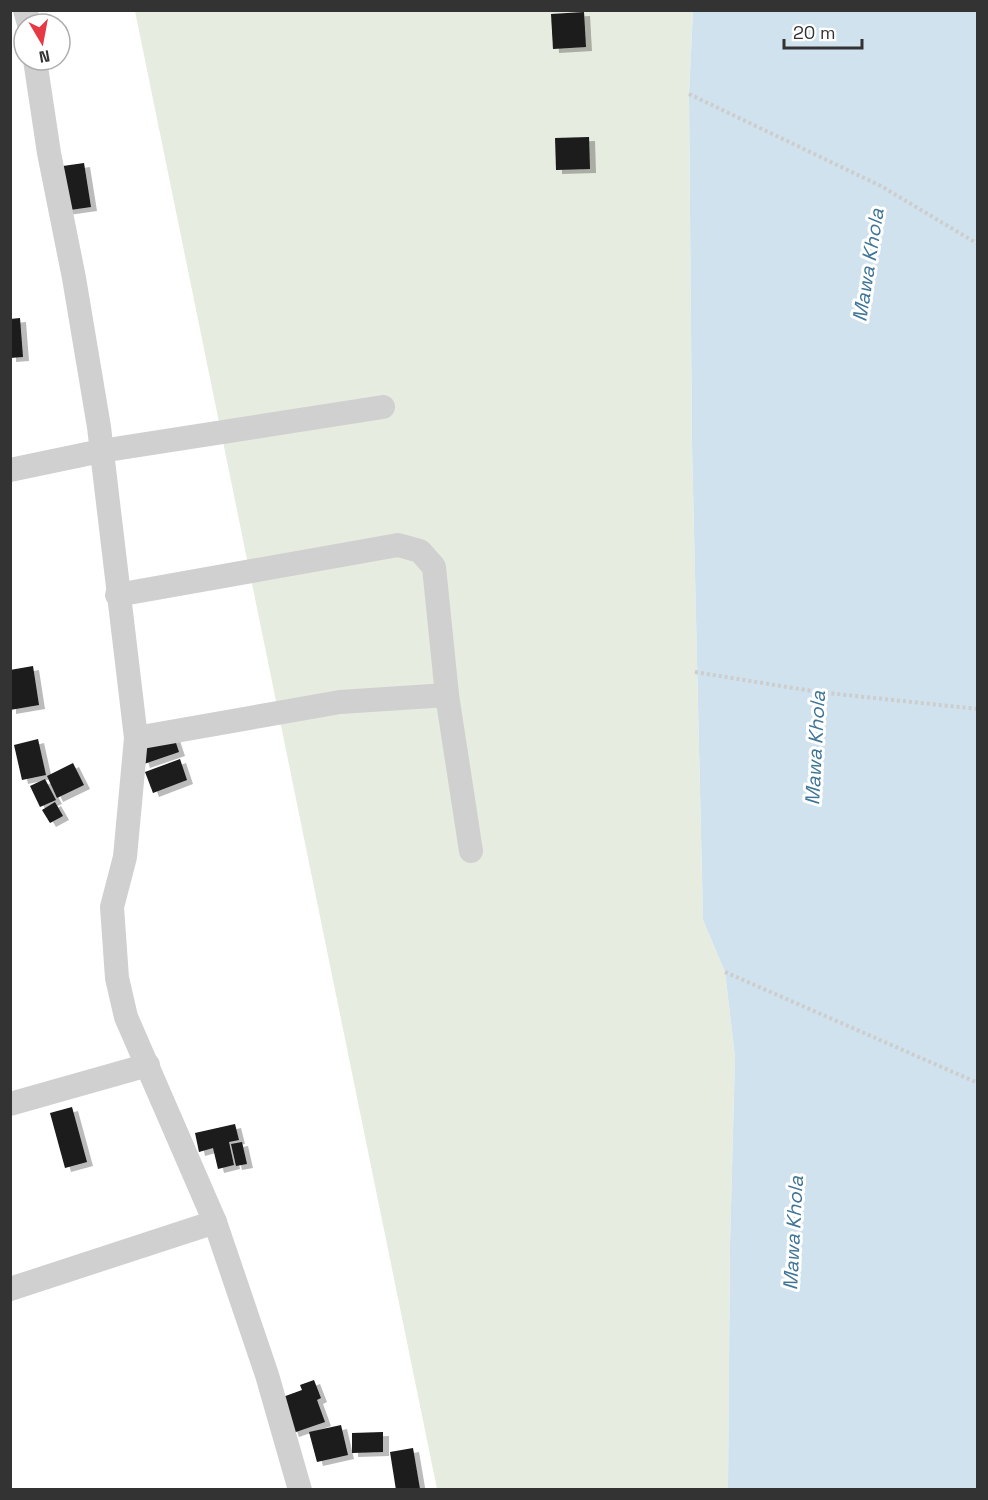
<svg xmlns="http://www.w3.org/2000/svg" width="988" height="1500" viewBox="0 0 988 1500" font-family="'Space Grotesk',sans-serif">
	<style>
		.green { fill: #e6ecdf }
		.water { fill: #cfe2ee }
		.building { fill: #1a1a1a; filter: url(#shadow) }
		.lines { fill: none; stroke-linecap: round; stroke-linejoin: round }
		.path { stroke: #cdcdcd; stroke-width: 4; stroke-dasharray: 3 3; stroke-linecap: butt }
		.minor { stroke: #d0d0d0; stroke-width: 24 }
		.labels { text-anchor: middle; dominant-baseline: central; stroke-width: 6; stroke-linejoin: round; paint-order: stroke }
		.water-label { font-size: 20px; font-style: italic; fill: #3f7597; stroke: #fff }
	</style>
	<defs>
		<filter id="shadow"><feDropShadow dx="6" dy="4" stdDeviation="0" flood-color="#0004"/></filter>
	</defs>
	<rect width="100%" height="100%" fill="#fff"/>
	<!-- green -->
	<polygon class="green" points="135,11 693,11 689,94 692,445 703,920 725,972 735,1057 730,1244 728,1489 437,1489"/>
	<!-- water -->
	<polygon class="water" points="693,11 977,11 977,1489 728,1489 730,1244 735,1057 725,972 703,920 692,445 689,94"/>
	<!-- building -->
	<g class="building">
		<polygon points="584,12 586,47 553,49 551,14"/>
		<polygon points="589,137 590,169 556,170 555,138"/>
		<polygon points="84,163 91,207 63,211 56,167"/>
		<polygon points="20,318 23,357 10,358 10,319"/>
		<polygon points="33,666 39,705 10,710 10,670"/>
		<polygon points="174,737 179,752 144,764 139,749"/>
		<polygon points="38,739 46,775 22,780 14,745"/>
		<polygon points="180,759 187,780 153,793 145,772"/>
		<polygon points="73,763 84,785 57,798 47,776"/>
		<polygon points="45,779 56,800 40,807 30,786"/>
		<polygon points="55,802 63,816 50,823 42,810"/>
		<polygon points="72,1107 87,1162 65,1168 50,1113"/>
		<polygon points="235,1124 239,1140 229,1142 234,1165 218,1169 213,1148 199,1152 195,1133"/>
		<polygon points="242,1142 247,1164 236,1166 231,1144"/>
		<polygon points="314,1380 321,1398 317,1400 325,1422 293,1433 280,1398 302,1390 300,1385"/>
		<polygon points="341,1425 348,1455 317,1462 309,1432"/>
		<polygon points="383,1432 383,1452 352,1453 352,1433"/>
		<polygon points="413,1448 420,1489 396,1490 390,1452"/>
	</g>
	<g class="lines">
		<!-- path -->
		<g class="path">
			<polyline points="689,94 881,186 978,244"/>
			<polyline points="695,672 818,692 978,709"/>
			<polyline points="725,972 978,1083"/>
		</g>
		<!-- minor -->
		<g class="minor">
			<polyline points="25,10 29,24"/>
			<polyline points="35,60 49,153 74,278 99,427 136,738 125,857 112,907 117,978 126,1017 215,1222 267,1375 300,1490"/>
			<polyline points="10,470 101,451 383,407"/>
			<polyline points="117,595 398,545 420,551 434,567 447,695 471,851"/>
			<polyline points="136,738 340,702 447,695"/>
			<polyline points="10,1104 148,1065"/>
			<polyline points="10,1289 215,1222"/>
		</g>
	</g>
	<g class="labels">
		<!-- water labels -->
		<g class="water-label">
			<text transform="translate(868 265) rotate(-81)">Mawa Khola</text>
			<text transform="translate(815 748) rotate(-87)">Mawa Khola</text>
			<text transform="translate(793 1233) rotate(-87)">Mawa Khola</text>
		</g>
	</g>
	<!-- border -->
	<rect width="988" height="1500" fill="none" stroke="#333333" stroke-width="24"/>
	<!-- north arrow -->
	<g transform="translate(42 42) rotate(170)"><circle r="28" fill="#ffffff" stroke="#adadad" stroke-width="1.5"/>
	<path d="M0-4.5L10 22L0 15L-10 22Z" fill="#e63946"/>
	<text y="-9" font-size="16" font-weight="bold" text-anchor="middle" fill="#333333">N</text>
	</g>
	<!-- scale -->
	<path d="M784 39v9h78v-9" fill="none" stroke="#333333" stroke-width="3"/>
	<text x="793" y="39" font-size="18" fill="#333333" stroke="#ffffff" stroke-width="4.5" paint-order="stroke">20 m</text>
</svg>
